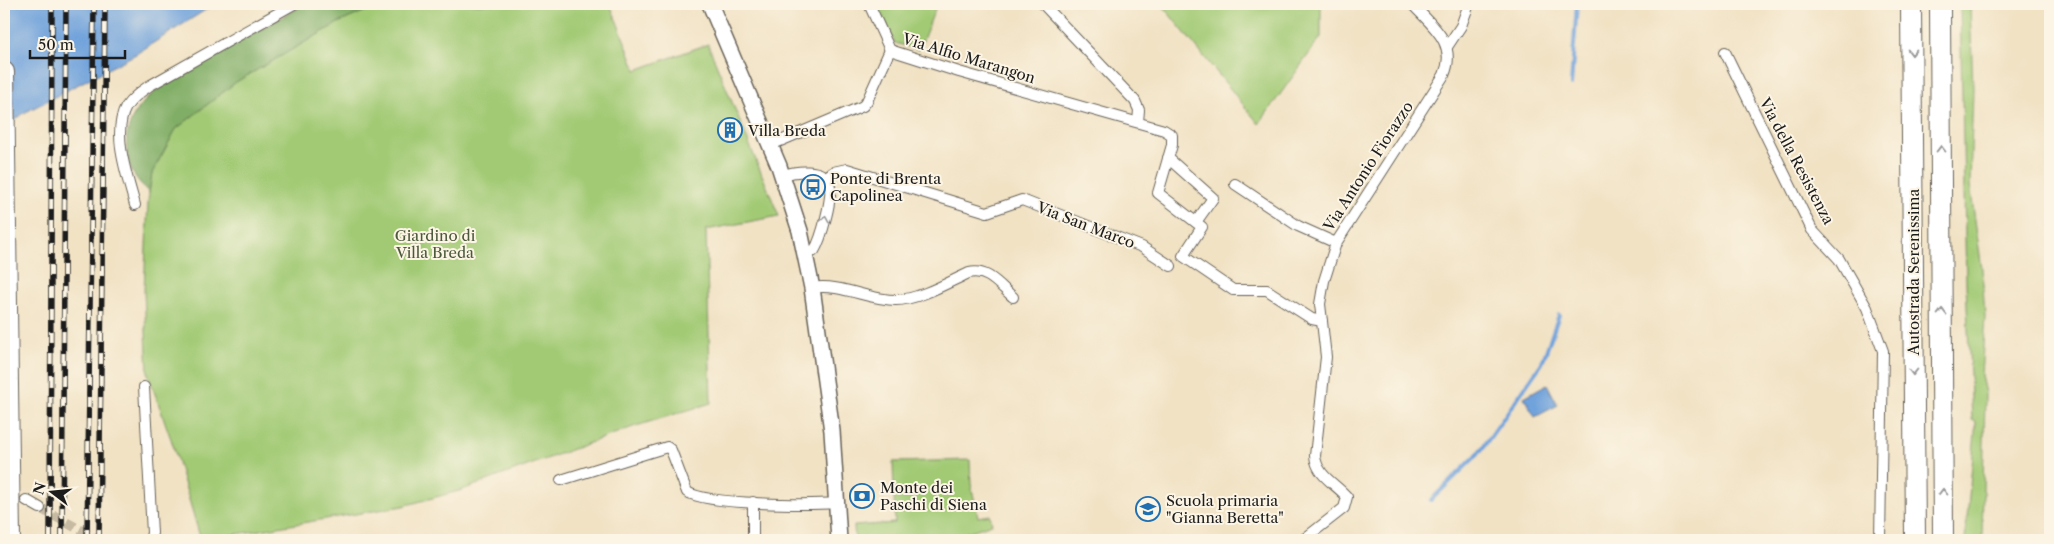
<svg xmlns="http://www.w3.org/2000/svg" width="2054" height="544" viewBox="0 0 2054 544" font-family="'Libre Caslon Text',serif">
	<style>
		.green { fill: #a2ca75; stroke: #5f7348 }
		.forest { fill: #81ae66; stroke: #4e6541 }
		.water { fill: #6fa2db; stroke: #465f7c }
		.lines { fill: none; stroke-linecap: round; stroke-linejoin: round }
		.stream { stroke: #6fa2db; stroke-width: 4 }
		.street-tunnel { stroke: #c6baa2; stroke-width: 10; stroke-dasharray: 10 5; stroke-linecap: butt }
		.street-casing { stroke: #676157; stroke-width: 12 }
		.secondary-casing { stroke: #676157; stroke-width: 18 }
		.highway-casing { stroke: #676157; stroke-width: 22 }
		.street { stroke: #fff; stroke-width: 10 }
		.secondary { stroke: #fff; stroke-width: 15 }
		.highway { stroke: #fff; stroke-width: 20 }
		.rail-casing { stroke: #1c1c1c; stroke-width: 5.5 }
		.rail { stroke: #fcf5e5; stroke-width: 4; stroke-dasharray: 11; stroke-linecap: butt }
		.oneway { stroke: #999 }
		.labels { text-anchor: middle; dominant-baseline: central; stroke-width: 4; stroke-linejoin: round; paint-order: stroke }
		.street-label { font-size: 15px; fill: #1c1c1c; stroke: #fcf5e5 }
		.poi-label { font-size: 15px; fill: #1c1c1c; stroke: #fcf5e5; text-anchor: start }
		.park-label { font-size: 15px; fill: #4b593b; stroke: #fcf5e5 }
	</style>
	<rect width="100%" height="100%" fill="#fcf5e5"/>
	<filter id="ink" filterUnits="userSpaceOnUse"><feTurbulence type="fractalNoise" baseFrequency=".02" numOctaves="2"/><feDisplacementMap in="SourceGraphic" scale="10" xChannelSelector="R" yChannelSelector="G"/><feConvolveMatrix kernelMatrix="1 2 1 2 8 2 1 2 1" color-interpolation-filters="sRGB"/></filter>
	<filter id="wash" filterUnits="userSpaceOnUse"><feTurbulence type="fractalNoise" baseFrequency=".0096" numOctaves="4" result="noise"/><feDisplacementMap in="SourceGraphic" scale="20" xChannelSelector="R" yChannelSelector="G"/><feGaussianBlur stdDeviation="1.12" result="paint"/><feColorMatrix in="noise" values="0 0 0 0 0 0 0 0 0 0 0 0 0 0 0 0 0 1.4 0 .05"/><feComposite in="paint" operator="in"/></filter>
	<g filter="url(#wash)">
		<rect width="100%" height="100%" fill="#f1e2c4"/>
		<!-- green -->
		<g class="green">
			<polygon points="381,4 610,4 636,70 708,44 779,216 706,230 711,403 633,427 462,490 403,506 201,540 172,442 148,374 144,291 148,201 152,173 176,129 236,82 338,23"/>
			<polygon points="877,4 937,4 919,50 895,43"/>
			<polygon points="1161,4 1321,4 1321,37 1259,124"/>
			<polygon points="1960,4 1970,4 1973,89 1970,185 1982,269 1985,317 1981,376 1985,393 1982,540 1965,540 1976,422 1972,420 1966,283"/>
			<polygon points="970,460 971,484 978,517 990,515 992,524 944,540 855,540 854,526 895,523 893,462"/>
		</g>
		<!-- forest -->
		<path class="forest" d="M 306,4 L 381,4 L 338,23 L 236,82 L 176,129 L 152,173 L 149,193 C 143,186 134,177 131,169 C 109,105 172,79 217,54 C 247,37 276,20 306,4 Z"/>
		<!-- water -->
		<g class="water">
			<polygon points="4,4 215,4 136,54 24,113 4,129"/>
			<polygon points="1547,384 1558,405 1535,417 1524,397"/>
		</g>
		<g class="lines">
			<!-- stream -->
			<g class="stream">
				<polyline points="1571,85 1577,4"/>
				<polyline points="1431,500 1479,453 1542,363 1559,315"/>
			</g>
		</g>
	</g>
	<g filter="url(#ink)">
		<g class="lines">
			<!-- street-tunnel -->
			<polyline class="street-tunnel" points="40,508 99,540"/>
			<defs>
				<g id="street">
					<polyline points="869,4 890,50"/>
					<polyline points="1043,4 1135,101 1139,110 1138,122"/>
					<polyline points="1447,47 1461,26 1469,4"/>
					<polyline points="1725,52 1812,230 1839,259 1867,308 1883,351 1880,540"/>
					<polyline points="771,145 863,106 867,101 890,50 959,72 1164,130 1172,135 1172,145 1158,193 1202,227 1183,256 1233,290 1267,290 1312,319 1322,321"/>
					<polyline points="1168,158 1213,198 1196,222"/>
					<path d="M 783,175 C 795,171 823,167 829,183 C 834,195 821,240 814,251 L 805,254"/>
					<polyline points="826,177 833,172 847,169 987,212 1022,200 1142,247 1171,266"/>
					<polyline points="1235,184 1298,226 1336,243"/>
					<path d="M 135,205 C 128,178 111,134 126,107 C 132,98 140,92 149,86 L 294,4"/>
					<path d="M 812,288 C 841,283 867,300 896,300 C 918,300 949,282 969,273 C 987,268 1000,286 1013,297"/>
					<polyline points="144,387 152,533 150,540"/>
					<path d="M 561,480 L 667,447 L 671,450 L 687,492 C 708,505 809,505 837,503"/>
					<polyline points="26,500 40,508"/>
					<polyline points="753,540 753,502"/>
					<path d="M 1303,540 L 1344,508 L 1347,497 C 1335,483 1317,476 1315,456 L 1326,357 L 1320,304 L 1324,281 L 1336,243 L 1444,75 C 1458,43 1431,25 1412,4"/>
				</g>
				<polyline id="secondary" points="710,4 779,166 800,231 812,288 832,431 839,540"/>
				<g id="highway">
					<polyline points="1911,4 1915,540"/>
					<polyline points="1940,4 1943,540"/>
					<polyline points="4,72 10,540"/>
				</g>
			</defs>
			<!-- street casing -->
			<use href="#street" class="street-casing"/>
			<!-- secondary casing -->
			<use href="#secondary" class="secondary-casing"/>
			<!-- highway casing -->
			<use href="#highway" class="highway-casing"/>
			<!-- street -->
			<use href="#street" class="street"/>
			<!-- secondary -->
			<use href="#secondary" class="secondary"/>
			<!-- highway -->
			<use href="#highway" class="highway"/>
			<defs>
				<g id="rail">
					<polyline points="50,540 52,4"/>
					<polyline points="62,540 66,4"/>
					<polyline points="87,540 94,4"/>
					<polyline points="99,540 105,4"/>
				</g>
			</defs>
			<!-- rail casing -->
			<use href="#rail" class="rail-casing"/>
			<!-- rail -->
			<use href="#rail" class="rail"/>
		</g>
		<!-- one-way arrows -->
		<defs><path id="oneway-chevron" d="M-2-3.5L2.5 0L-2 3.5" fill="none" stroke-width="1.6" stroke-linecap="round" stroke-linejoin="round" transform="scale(1.25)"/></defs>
		<g class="oneway">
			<use href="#oneway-chevron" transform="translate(1912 52) rotate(90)"/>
			<use href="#oneway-chevron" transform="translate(1941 149) rotate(-90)"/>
			<use href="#oneway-chevron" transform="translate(825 219) rotate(-80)"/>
			<use href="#oneway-chevron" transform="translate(1942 312) rotate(-90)"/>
			<use href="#oneway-chevron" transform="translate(1913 372) rotate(90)"/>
			<use href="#oneway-chevron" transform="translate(1943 492) rotate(-90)"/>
		</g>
	</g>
	<!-- icons -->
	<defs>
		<symbol id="building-ring" viewBox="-11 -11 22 22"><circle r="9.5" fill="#fcf5e5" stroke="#1f6fb2" stroke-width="1.5"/><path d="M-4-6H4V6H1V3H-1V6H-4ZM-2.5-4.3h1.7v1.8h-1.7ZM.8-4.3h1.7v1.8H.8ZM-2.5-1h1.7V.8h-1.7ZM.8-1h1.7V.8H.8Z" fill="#1f6fb2"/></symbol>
		<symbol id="bus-ring" viewBox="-11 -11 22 22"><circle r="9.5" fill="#fcf5e5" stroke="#1f6fb2" stroke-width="1.5"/><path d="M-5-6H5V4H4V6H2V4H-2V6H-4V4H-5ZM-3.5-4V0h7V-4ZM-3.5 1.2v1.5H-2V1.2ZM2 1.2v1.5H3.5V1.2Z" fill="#1f6fb2"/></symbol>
		<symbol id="bank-ring" viewBox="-11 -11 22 22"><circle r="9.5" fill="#fcf5e5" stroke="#1f6fb2" stroke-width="1.5"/><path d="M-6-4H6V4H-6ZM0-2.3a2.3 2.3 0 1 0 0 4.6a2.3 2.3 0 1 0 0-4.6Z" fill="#1f6fb2"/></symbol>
		<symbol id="school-ring" viewBox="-11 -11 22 22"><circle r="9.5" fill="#fcf5e5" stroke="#1f6fb2" stroke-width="1.5"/><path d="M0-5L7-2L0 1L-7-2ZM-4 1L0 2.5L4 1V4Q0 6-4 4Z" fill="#1f6fb2"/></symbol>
	</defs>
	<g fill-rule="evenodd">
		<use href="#building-ring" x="716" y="116" width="28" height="28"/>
		<use href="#bus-ring" x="799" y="173" width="28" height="28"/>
		<use href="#bank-ring" x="848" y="482" width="28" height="28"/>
		<use href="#school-ring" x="1134" y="495" width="28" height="28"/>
	</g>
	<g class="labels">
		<!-- street labels -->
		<g class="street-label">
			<text transform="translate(969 58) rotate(17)">Via Alfio Marangon</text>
			<text transform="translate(1797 161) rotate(62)">Via della Resistenza</text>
			<text transform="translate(1368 166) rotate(-57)">Via Antonio Fiorazzo</text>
			<text transform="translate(1086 225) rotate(21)">Via San Marco</text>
			<text transform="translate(1913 272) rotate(-90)">Autostrada Serenissima</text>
		</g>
		<!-- poi labels -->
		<g class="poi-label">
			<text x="748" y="130">Villa Breda</text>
			<text x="830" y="178">Ponte di Brenta<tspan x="830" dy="17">Capolinea</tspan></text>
			<text x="880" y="487">Monte dei<tspan x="880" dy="17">Paschi di Siena</tspan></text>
			<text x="1166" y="500">Scuola primaria<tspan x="1166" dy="17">"Gianna Beretta"</tspan></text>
		</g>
		<!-- park labels -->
		<g class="park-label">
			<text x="435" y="235">Giardino di<tspan x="435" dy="17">Villa Breda</tspan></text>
		</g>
	</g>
	<!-- margin -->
	<rect width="2054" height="544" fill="none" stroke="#fcf5e5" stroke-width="20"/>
	<!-- north arrow -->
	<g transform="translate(52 492) rotate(286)" stroke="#fcf5e5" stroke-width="4" paint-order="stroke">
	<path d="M0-4L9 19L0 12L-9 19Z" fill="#1c1c1c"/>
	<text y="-8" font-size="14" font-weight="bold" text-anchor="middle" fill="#1c1c1c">N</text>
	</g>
	<!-- scale -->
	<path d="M30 50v8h95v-8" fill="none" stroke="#1c1c1c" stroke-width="2.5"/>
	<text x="38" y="50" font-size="15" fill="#1c1c1c" stroke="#fcf5e5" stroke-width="4" paint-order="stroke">50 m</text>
</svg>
